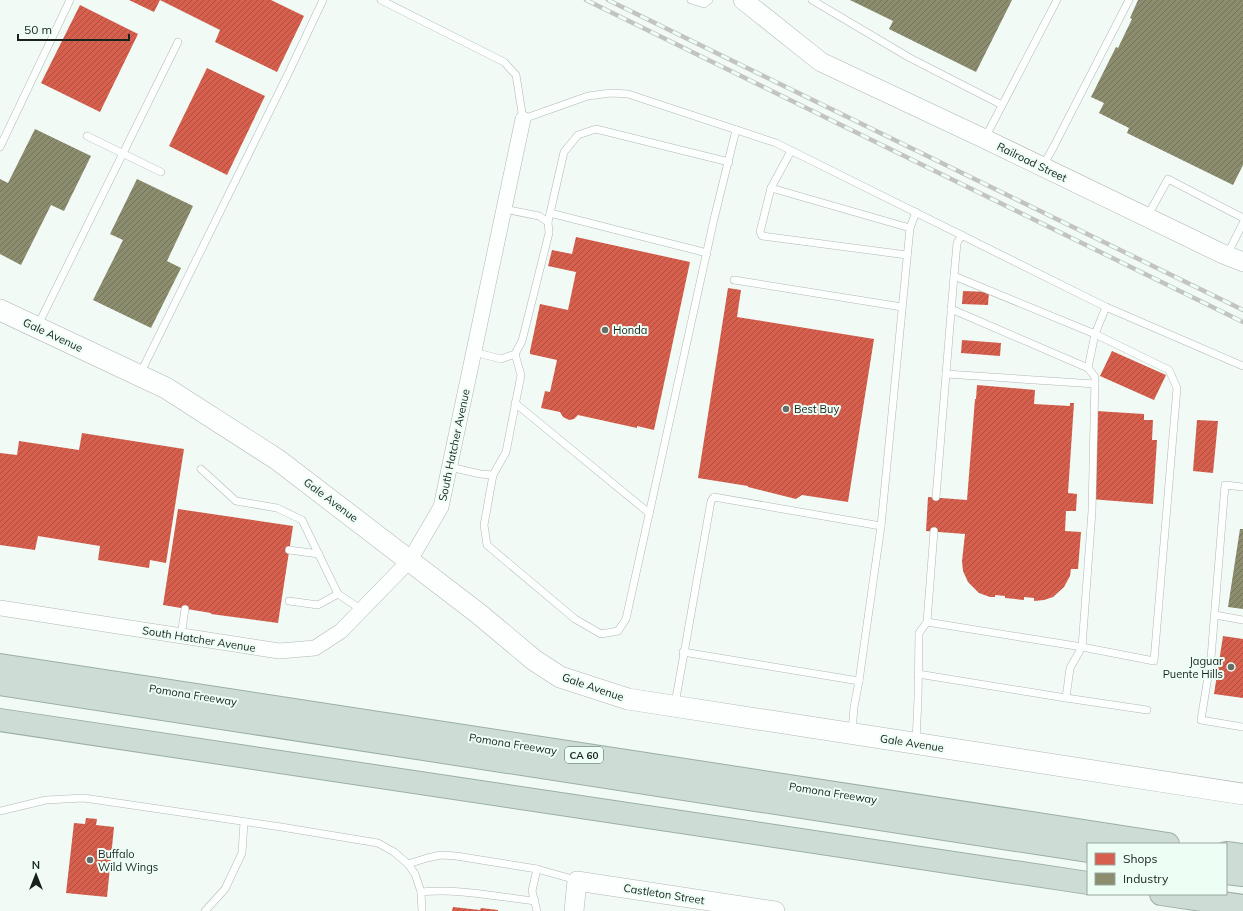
<svg xmlns="http://www.w3.org/2000/svg" width="1243" height="911" viewBox="0 0 1243 911" font-family="Mulish,sans-serif">
	<style>
		.shops { fill: url(#shops-hatch) }
		.industry { fill: url(#industry-hatch) }
		.lines { fill: none; stroke-linecap: round; stroke-linejoin: round }
		.service-casing { stroke: #b1b8b4; stroke-width: 8 }
		.minor-casing { stroke: #b1b8b4; stroke-width: 16 }
		.tertiary-casing { stroke: #b1b8b4; stroke-width: 20 }
		.secondary-casing { stroke: #b1b8b4; stroke-width: 22 }
		.motorway-casing { stroke: #9bafa6; stroke-width: 24 }
		.service { stroke: #fdfefe; stroke-width: 7 }
		.minor { stroke: #fdfefe; stroke-width: 15 }
		.tertiary { stroke: #fdfefe; stroke-width: 19 }
		.secondary { stroke: #fdfefe; stroke-width: 21 }
		.motorway { stroke: #cdddd6; stroke-width: 22 }
		.rail-casing { stroke: #c1c4c2; stroke-width: 4.5 }
		.rail { stroke: #edfef5; stroke-width: 3; stroke-dasharray: 9; stroke-linecap: butt }
		.poi-dot { fill: #656e69; stroke: #edfef5; stroke-width: 1.5 }
		.labels { text-anchor: middle; dominant-baseline: central; stroke-width: 4; stroke-linejoin: round; paint-order: stroke }
		.shield { fill: #edfef5; stroke: #59645e; stroke-width: 1 }
		.shield-label { font-size: 10px; font-weight: bold; fill: #1a221e }
		.street-label { font-size: 11px; fill: #1a221e; stroke: #edfef5 }
		.poi-label { font-size: 11px; fill: #1a221e; stroke: #edfef5; text-anchor: start }
	</style>
	<defs>
		<pattern id="shops-hatch" width="6" height="6" patternUnits="userSpaceOnUse"><rect width="6" height="6" fill="#d6604d"/><path d="M-1 1l2-2M0 6l6-6M5 7l2-2" fill="none" stroke="#ad4f3f"/></pattern>
		<pattern id="industry-hatch" width="6" height="6" patternUnits="userSpaceOnUse"><rect width="6" height="6" fill="#8c8c6e"/><path d="M-1 1l2-2M0 6l6-6M5 7l2-2" fill="none" stroke="#72725a"/></pattern>
	</defs>
	<rect width="100%" height="100%" fill="#f1faf5"/>
	<!-- shops -->
	<g class="shops">
		<polygon points="129,0 271,0 304,16 277,72 215,42 220,30 160,0 154,12"/>
		<polygon points="80,5 138,34 100,112 41,83"/>
		<polygon points="207,68 265,96 227,175 169,146"/>
		<polygon points="576,237 690,262 654,430 637,426 637,428 578,415 574,419 569,420 563,417 560,412 541,408 545,391 550,392 557,360 530,354 530,351 540,304 568,310 576,272 548,266 552,250 572,254"/>
		<polygon points="728,288 741,290 737,317 874,339 848,502 802,495 796,499 748,487 748,486 698,478"/>
		<polygon points="963,291 989,292 988,305 962,304"/>
		<polygon points="962,340 1001,343 1000,356 961,353"/>
		<polygon points="1112,351 1166,375 1154,400 1100,376"/>
		<polygon points="977,385 1035,390 1034,404 1070,406 1070,403 1074,403 1068,493 1077,494 1076,511 1066,511 1065,531 1081,532 1078,569 1071,569 1070,576 1064,587 1053,597 1044,600 1034,601 1034,598 1024,597 1024,600 1005,598 1005,596 995,595 995,597 990,597 979,593 968,582 963,571 962,561 965,534 926,531 928,497 967,500 975,399 976,399"/>
		<polygon points="1096,411 1144,414 1144,420 1153,420 1152,440 1157,440 1153,504 1090,499"/>
		<polygon points="1197,420 1218,421 1213,473 1193,471"/>
		<polygon points="82,433 184,449 166,563 150,560 149,568 98,560 100,546 38,536 35,550 0,545 0,453 17,455 19,441 79,450"/>
		<polygon points="178,509 293,526 278,623 211,614 211,613 163,605"/>
		<polygon points="1223,636 1243,639 1243,698 1214,694"/>
		<polygon points="86,818 97,819 96,825 114,827 107,897 66,893 74,823 85,824"/>
		<polygon points="453,907 480,910 481,908 498,910 498,911 452,911"/>
	</g>
	<!-- industry -->
	<g class="industry">
		<polygon points="850,0 1012,0 976,72 889,29 893,21"/>
		<polygon points="1138,0 1243,0 1243,165 1233,185 1127,133 1129,128 1099,113 1104,103 1091,97 1116,47 1118,48 1132,19 1130,18"/>
		<polygon points="35,129 91,156 64,211 51,205 21,265 0,254 0,179 8,183"/>
		<polygon points="137,179 193,206 167,261 181,268 151,328 93,300 123,240 110,234"/>
		<polygon points="1240,529 1243,529 1243,609 1228,607"/>
	</g>
	<g class="lines">
		<defs>
			<g id="service">
				<polyline points="381,0 504,62 516,75 523,119 588,96 611,93 628,94 776,143 1106,307 1243,366"/>
				<polyline points="691,0 704,4 709,0"/>
				<polyline points="812,0 910,58 1002,105"/>
				<polyline points="87,136 161,172"/>
				<polyline points="985,138 1057,0"/>
				<polyline points="0,147 70,0"/>
				<polyline points="791,151 771,188 910,228"/>
				<polyline points="1043,166 1054,146 1129,0"/>
				<polyline points="771,188 760,232 762,236 907,255"/>
				<polyline points="550,213 707,253"/>
				<polyline points="1147,217 1168,179 1243,218"/>
				<polyline points="548,222 564,152 578,135 596,129 729,162"/>
				<polyline points="1227,255 1243,223"/>
				<polyline points="954,276 1095,334 1106,307"/>
				<polyline points="734,280 902,307"/>
				<polyline points="951,309 1088,368"/>
				<polyline points="38,325 178,42"/>
				<polygon points="1095,334 1169,370 1177,388 1154,661 1082,647 1092,511 1095,377 1088,368"/>
				<polyline points="474,352 501,359 515,354 522,341 549,233 548,222 539,216 504,209"/>
				<polyline points="140,374 288,74 323,0"/>
				<polyline points="946,374 1095,384"/>
				<polyline points="515,403 649,513"/>
				<polyline points="450,467 480,474 493,475 506,452 521,375 515,354"/>
				<polyline points="201,469 236,501 277,508 302,520 338,594 362,610"/>
				<polyline points="493,475 484,525 487,545 575,619 601,634 618,631 626,619 714,219 736,130"/>
				<polyline points="1243,487 1225,485 1211,658 1201,720 1243,727"/>
				<polyline points="936,497 954,276 957,243 962,235"/>
				<polyline points="289,550 319,554"/>
				<polyline points="289,601 318,605 338,594"/>
				<polyline points="1215,615 1243,620"/>
				<polyline points="181,636 185,609"/>
				<polyline points="683,652 859,681 854,707 852,732"/>
				<polyline points="918,674 1066,698 1070,668 1082,647 927,622"/>
				<polyline points="859,681 881,526"/>
				<polyline points="1066,698 1147,710"/>
				<polyline points="675,704 711,501 714,497 881,526 910,228 916,212"/>
				<polyline points="916,742 918,698 919,633 927,622 934,531"/>
				<polyline points="0,811 46,800 84,798 281,827 378,843 394,852 408,864 415,874 421,892 422,911"/>
				<polyline points="408,864 427,858 441,855 456,856 537,869 576,880"/>
				<path d="M 421,892 C 459,888 497,897 535,901"/>
				<polyline points="205,911 225,889 242,853 244,822"/>
				<polyline points="537,911 532,891 537,869"/>
			</g>
			<polyline id="minor" points="0,608 279,651 315,648 341,631 410,560 441,507 523,119"/>
			<g id="tertiary">
				<polyline points="743,0 821,62 985,139 1223,254 1243,262"/>
				<polyline points="574,911 577,881 775,911"/>
			</g>
			<polyline id="secondary" points="0,310 166,388 278,460 479,614 534,660 560,677 628,699 1243,794"/>
			<g id="motorway">
				<polyline points="0,665 1168,844"/>
				<polyline points="0,684 1088,851"/>
				<polyline points="0,720 1088,883"/>
				<polyline points="1226,853 1243,855"/>
				<polyline points="1226,873 1243,875"/>
				<polyline points="1161,894 1243,906"/>
			</g>
		</defs>
		<!-- service casing -->
		<use href="#service" class="service-casing"/>
		<!-- minor casing -->
		<use href="#minor" class="minor-casing"/>
		<!-- tertiary casing -->
		<use href="#tertiary" class="tertiary-casing"/>
		<!-- secondary casing -->
		<use href="#secondary" class="secondary-casing"/>
		<!-- motorway casing -->
		<use href="#motorway" class="motorway-casing"/>
		<!-- service -->
		<use href="#service" class="service"/>
		<!-- minor -->
		<use href="#minor" class="minor"/>
		<!-- tertiary -->
		<use href="#tertiary" class="tertiary"/>
		<!-- secondary -->
		<use href="#secondary" class="secondary"/>
		<!-- motorway -->
		<use href="#motorway" class="motorway"/>
		<defs>
			<g id="rail">
				<polyline points="586,0 1243,322"/>
				<polyline points="608,0 1243,310"/>
			</g>
		</defs>
		<!-- rail casing -->
		<use href="#rail" class="rail-casing"/>
		<!-- rail -->
		<use href="#rail" class="rail"/>
	</g>
	<!-- markers -->
	<g class="poi-dot">
		<circle cx="605" cy="330" r="4"/>
		<circle cx="786" cy="409" r="4"/>
		<circle cx="1231" cy="667" r="4"/>
		<circle cx="90" cy="860" r="4"/>
	</g>
	<g class="labels">
		<!-- shield labels -->
		<rect class="shield" x="565" y="747" width="38" height="16" rx="3"/>
		<g class="shield-label">
			<text x="584" y="755">CA 60</text>
		</g>
		<!-- street labels -->
		<g class="street-label">
			<text transform="translate(1032 162) rotate(26)">Railroad Street</text>
			<text transform="translate(53 335) rotate(25)">Gale Avenue</text>
			<text transform="translate(454 445) rotate(-78)">South Hatcher Avenue</text>
			<text transform="translate(331 500) rotate(37)">Gale Avenue</text>
			<text transform="translate(199 639) rotate(9)">South Hatcher Avenue</text>
			<text transform="translate(593 687) rotate(19)">Gale Avenue</text>
			<text transform="translate(193 695) rotate(9)">Pomona Freeway</text>
			<text transform="translate(912 743) rotate(9)">Gale Avenue</text>
			<text transform="translate(513 744) rotate(9)">Pomona Freeway</text>
			<text transform="translate(833 793) rotate(9)">Pomona Freeway</text>
			<text transform="translate(664 894) rotate(9)">Castleton Street</text>
		</g>
		<!-- poi labels -->
		<g class="poi-label">
			<text x="613" y="330">Honda</text>
			<text x="794" y="409">Best Buy</text>
			<text x="1223" y="661" text-anchor="end">Jaguar<tspan x="1223" dy="13">Puente Hills</tspan></text>
			<text x="98" y="854">Buffalo<tspan x="98" dy="13">Wild Wings</tspan></text>
		</g>
	</g>
	<!-- legend -->
	<rect x="1087" y="843" width="140" height="52" fill="#edfef5" stroke="#99a69f"/>
	<rect x="1095" y="853" width="20" height="12" fill="#d6604d" stroke="#99a69f"/>
	<text x="1123" y="863" font-size="12" fill="#1a221e">Shops</text>
	<rect x="1095" y="873" width="20" height="12" fill="#8c8c6e" stroke="#99a69f"/>
	<text x="1123" y="883" font-size="12" fill="#1a221e">Industry</text>
	<!-- north arrow -->
	<g transform="translate(36 875)" stroke="#edfef5" stroke-width="3" paint-order="stroke">
	<path d="M0-3L7 15L0 10L-7 15Z" fill="#1a221e"/>
	<text y="-6" font-size="11" font-weight="bold" text-anchor="middle" fill="#1a221e">N</text>
	</g>
	<!-- scale -->
	<path d="M18 34v6h111v-6" fill="none" stroke="#1a221e" stroke-width="2"/>
	<text x="24" y="34" font-size="12" fill="#1a221e" stroke="#edfef5" stroke-width="3" paint-order="stroke">50 m</text>
</svg>
